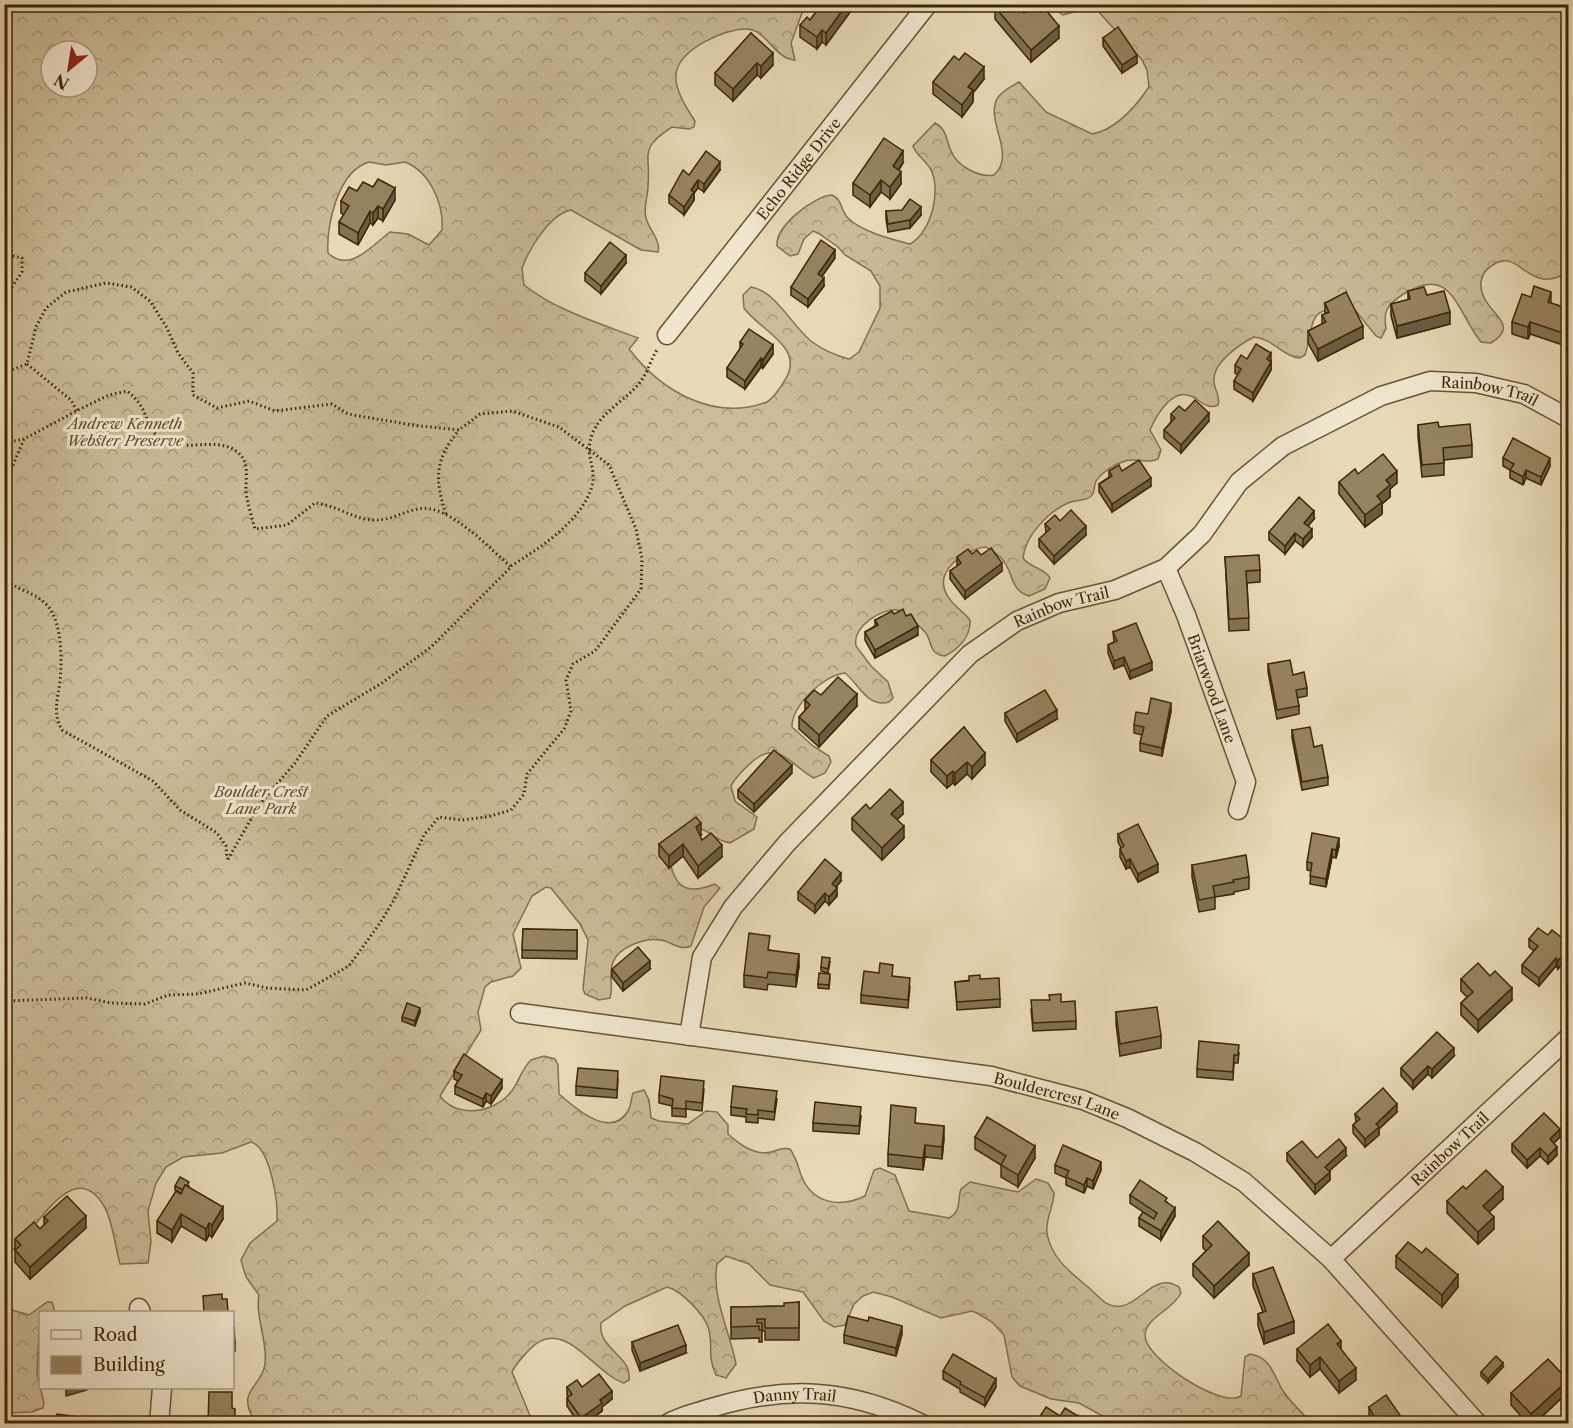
<svg xmlns="http://www.w3.org/2000/svg" width="1573" height="1428" viewBox="0 0 1573 1428" font-family="'Libre Caslon Text',serif">
	<style>
		.forest { fill: url(#forest-crowns); stroke: #85704e; stroke-width: 1.5; fill-rule: evenodd }
		.lines { fill: none; stroke-linecap: round; stroke-linejoin: round }
		.minor-casing { stroke: #695331; stroke-width: 21 }
		.path { stroke: #3f2604; stroke-width: 3; stroke-dasharray: 1.5 3; stroke-linecap: butt }
		.minor { stroke: #f0e6d0; stroke-width: 18 }
		.wall { fill: #827153; stroke: #3f2604; stroke-width: 1.5 }
		.shaded-wall { fill: #6a5c44; stroke: #3f2604; stroke-width: 1.5 }
		.building { fill: #978361; stroke: #3f2604; stroke-width: 1.5 }
		.labels { text-anchor: middle; dominant-baseline: central; stroke-width: 6; stroke-linejoin: round; paint-order: stroke }
		.street-label { font-size: 15px; fill: #3f2604; stroke: #f0e6d0 }
		.park-label { font-size: 15px; font-style: italic; fill: #624b29; stroke: #f0e6d0 }
	</style>
	<defs>
		<pattern id="forest-crowns" width="20" height="18" patternUnits="userSpaceOnUse" patternTransform="scale(1.5)"><rect width="20" height="18" fill="#cbbb99"/><path d="M2 6a3 3 0 1 1 6 0M12 15a3 3 0 1 1 6 0" fill="none" stroke="#a6987b"/></pattern>
	</defs>
	<rect width="100%" height="100%" fill="#e8d9b7"/>
	<filter id="stains"><feTurbulence type="fractalNoise" baseFrequency=".00333" numOctaves="4"/><feColorMatrix values="0 0 0 0 .2 0 0 0 0 .09 0 0 0 0 .02 0 0 0 .5 -.17"/></filter>
	<radialGradient id="worn" r=".72"><stop offset=".6" stop-color="#630" stop-opacity="0"/><stop offset="1" stop-color="#630" stop-opacity=".3"/></radialGradient>
	<!-- forest -->
	<g class="forest">
		<path d="M 4,5 L 805,5 L 791,43 L 795,60 C 774,59 767,29 746,29 C 724,29 679,49 676,74 C 674,89 687,109 695,121 L 694,127 L 689,129 L 672,127 C 638,149 651,153 648,186 C 648,197 643,207 646,218 C 649,230 661,240 658,252 L 641,250 L 571,210 C 550,214 529,249 522,268 L 524,285 C 557,311 599,323 638,338 L 629,349 C 661,391 714,422 767,402 C 775,397 780,388 785,380 C 806,347 759,330 744,308 L 743,295 L 751,287 C 776,291 792,326 811,341 C 821,349 837,356 849,359 L 859,352 L 880,308 L 880,286 L 871,271 L 845,255 L 838,247 L 818,233 L 813,231 L 804,239 L 798,254 L 790,256 L 777,246 C 775,226 814,196 832,195 C 843,200 840,210 848,218 C 862,232 891,239 910,244 C 932,232 942,188 930,168 C 925,160 916,155 913,146 L 935,123 C 947,129 946,140 951,151 C 957,166 979,178 994,175 C 1018,154 982,118 999,96 C 1004,90 1012,86 1019,82 L 1046,112 L 1092,134 C 1116,130 1136,106 1149,87 L 1147,70 L 1142,60 L 1098,11 L 1081,10 L 1063,15 L 1050,5 L 1568,5 L 1568,272 C 1526,298 1520,243 1490,267 C 1485,270 1482,276 1481,282 C 1478,312 1525,322 1491,343 L 1481,342 C 1456,311 1452,262 1402,295 C 1387,305 1383,311 1386,329 L 1381,338 L 1376,336 L 1351,305 C 1304,311 1317,317 1305,355 L 1300,358 C 1282,356 1273,339 1254,337 C 1240,344 1212,363 1214,381 C 1214,390 1221,396 1218,405 C 1205,411 1199,397 1187,395 C 1170,391 1155,418 1150,430 L 1161,450 L 1158,459 C 1146,465 1135,456 1122,462 C 1113,466 1101,473 1096,481 C 1093,487 1096,493 1090,497 C 1083,502 1075,499 1068,503 C 1048,512 1025,536 1023,558 C 1030,568 1045,568 1050,578 L 1045,589 L 1029,596 C 1009,590 1014,572 1002,559 C 998,554 991,551 986,547 C 965,549 933,571 947,595 C 952,605 963,611 970,620 C 971,637 958,649 945,656 C 928,655 933,641 925,632 C 918,624 907,617 898,610 C 881,608 852,627 856,646 L 871,666 L 888,682 L 893,698 L 889,702 C 867,708 860,685 845,673 C 824,675 792,705 792,727 L 813,746 L 829,756 L 831,762 L 825,773 L 814,778 C 791,766 779,739 753,761 C 745,768 736,776 731,786 L 735,801 L 757,817 L 754,829 L 730,843 C 714,841 707,827 692,826 L 669,856 C 674,887 685,896 715,884 L 720,888 L 704,907 L 691,946 C 679,951 672,942 661,940 C 645,937 619,947 613,962 C 608,975 614,986 610,998 L 599,1000 L 585,994 L 583,989 L 588,940 L 580,924 L 551,888 L 546,887 L 532,896 L 513,934 L 521,968 L 513,976 L 491,982 L 485,987 L 478,1012 L 481,1030 L 440,1096 C 458,1119 494,1113 511,1092 C 519,1082 522,1068 531,1060 L 544,1056 L 555,1059 L 558,1065 L 559,1094 C 575,1108 611,1140 628,1111 C 631,1106 631,1099 633,1093 L 644,1090 L 649,1100 L 651,1118 L 659,1121 L 688,1124 L 706,1111 L 717,1112 L 728,1125 L 728,1134 C 740,1145 755,1156 771,1152 C 778,1150 782,1147 790,1149 C 796,1157 798,1166 801,1175 C 812,1204 840,1208 865,1196 L 874,1170 L 880,1168 L 895,1175 L 909,1211 L 949,1218 C 962,1211 957,1200 961,1189 L 970,1182 L 1018,1192 L 1036,1179 L 1048,1183 L 1054,1193 C 1054,1206 1045,1219 1047,1233 C 1051,1258 1070,1272 1088,1287 C 1099,1296 1106,1309 1122,1306 C 1142,1302 1155,1272 1179,1287 L 1181,1293 C 1173,1310 1146,1317 1145,1335 C 1144,1358 1221,1409 1241,1396 L 1245,1357 L 1250,1354 C 1271,1357 1274,1376 1283,1391 C 1291,1403 1302,1413 1312,1423 L 1115,1423 L 1079,1403 L 1051,1399 L 1020,1386 L 1012,1377 L 1004,1335 L 992,1322 L 977,1313 L 972,1311 L 941,1318 L 892,1297 L 873,1292 L 863,1296 L 854,1304 L 845,1325 L 834,1327 L 824,1321 L 803,1292 L 770,1285 L 749,1264 L 726,1256 L 717,1264 C 711,1296 730,1332 736,1364 L 726,1378 L 716,1375 C 707,1355 713,1348 709,1330 C 706,1316 681,1290 667,1287 L 625,1306 L 601,1323 C 597,1349 633,1356 629,1380 L 624,1383 C 594,1374 563,1313 529,1350 C 523,1357 516,1363 512,1372 L 533,1423 L 256,1423 C 234,1390 262,1388 265,1364 C 268,1341 255,1318 259,1295 L 246,1277 L 241,1260 L 250,1243 L 277,1221 C 278,1203 271,1148 251,1142 L 222,1153 L 183,1157 L 166,1167 L 156,1183 L 148,1211 L 151,1242 L 148,1263 L 120,1264 C 115,1247 113,1221 104,1206 C 70,1150 32,1243 5,1255 ZM 51,51 L 87,51 L 87,87 L 51,87 ZM 369,162 L 386,165 L 405,162 C 430,172 444,204 442,230 L 429,245 L 408,234 L 390,232 C 372,245 350,274 328,253 C 326,225 338,171 369,162 Z"/>
		<polygon points="47,1302 52,1302 55,1312 40,1312 37,1374 44,1403 43,1408 32,1412 5,1413 5,1304 12,1310 29,1315"/>
	</g>
	<g class="lines">
		<defs>
			<g id="minor">
				<path id="s1" d="M 667,335 L 928,4"/>
				<path id="s2" d="M 1166,568 L 1186,615 L 1246,782 L 1238,810"/>
				<path id="s3" d="M 520,1013 L 991,1076 L 1083,1100 L 1127,1118 L 1195,1152 L 1244,1182 L 1331,1259 L 1478,1424"/>
				<path id="s4" d="M 689,1036 L 702,957 L 733,907 L 787,843 L 970,654 L 1017,621 L 1059,603 L 1115,590 L 1166,568 L 1202,534 L 1239,482 L 1283,446 L 1381,396 L 1430,381 L 1476,383 L 1524,394 L 1568,418"/>
				<path id="s5" d="M 1331,1259 L 1568,1038"/>
				<polyline points="139,1308 141,1312"/>
				<polyline points="159,1424 162,1388"/>
				<path id="s6" d="M 667,1424 C 680,1416 696,1413 711,1408 C 786,1385 850,1388 922,1424"/>
			</g>
		</defs>
		<!-- minor casing -->
		<use href="#minor" class="minor-casing"/>
		<!-- path -->
		<g class="path">
			<polyline points="4,20 23,4"/>
			<polyline points="4,254 22,258 22,272 4,299"/>
			<polyline points="27,364 71,400 77,411"/>
			<polyline points="4,373 27,364 36,327 46,308 66,292 106,283 131,287 150,301 167,328 178,353 193,373 193,395 217,408 249,401 275,411 332,404 348,414 412,425 459,430 480,414 512,411 559,427 609,465 636,529 642,559 641,589 595,651 573,664 566,680 571,711 564,729 527,774 524,794 511,810 487,817 462,820 439,817 424,835 394,900 380,923 349,966 306,990 267,988 245,983 198,994 168,995 145,1004 111,1003 87,998 4,1001"/>
			<polyline points="4,450 14,441 24,439"/>
			<path d="M 4,486 L 24,439 L 82,408 L 109,395 L 127,391 C 149,408 144,423 157,436 C 178,456 214,435 236,451 C 253,463 243,481 247,498 C 249,508 252,519 255,529 L 287,525 L 315,503 C 336,505 353,519 373,520 C 390,521 402,512 418,509 C 447,502 490,549 511,567 L 431,647 L 382,683 L 327,716 L 295,763 L 259,805 L 227,861"/>
			<path d="M 446,514 C 434,479 435,459 459,430"/>
			<path d="M 511,566 C 540,548 582,521 592,486 C 597,465 583,456 593,432 C 603,410 628,399 641,381 C 648,371 651,359 658,348"/>
			<path d="M 4,578 C 16,591 39,592 50,609 C 62,627 62,660 60,681 C 58,700 52,712 62,730 L 153,781 L 180,810 L 217,833 L 226,846 L 227,859"/>
		</g>
		<!-- minor -->
		<use href="#minor" class="minor"/>
	</g>
	<!-- wall -->
	<g class="wall">
		<polygon points="822,4 856,4 826,45 822,42 817,49 800,37 800,25 810,20"/>
		<polygon points="995,7 1024,13 1059,38 1031,62 995,19"/>
		<polygon points="751,33 773,65 761,78 757,75 733,101 715,85 715,73"/>
		<polygon points="1103,38 1137,63 1122,73 1103,46"/>
		<polygon points="984,79 973,93 973,102 962,117 933,94 933,82"/>
		<polygon points="903,163 899,170 901,184 890,199 881,192 870,207 853,195 853,183"/>
		<polygon points="720,170 704,192 698,188 694,193 694,200 684,215 669,203 669,195 689,175"/>
		<polygon points="357,191 395,200 383,221 378,218 373,225 370,223 358,245 339,234 339,222 344,215 341,213 341,201"/>
		<polygon points="886,211 921,215 910,228 888,232 886,219"/>
		<polygon points="835,258 822,276 824,286 808,307 791,295 791,287"/>
		<polygon points="626,263 601,294 585,281 585,273"/>
		<polygon points="1408,291 1427,295 1450,324 1397,338 1391,316 1391,304 1408,300"/>
		<polygon points="1325,303 1363,338 1318,361 1308,343 1308,331 1322,324 1322,315 1325,314"/>
		<polygon points="1551,303 1569,309 1569,339 1566,346 1530,334 1528,339 1512,334 1512,322"/>
		<polygon points="740,342 773,354 763,368 761,367 745,389 727,377 727,368 740,349"/>
		<polygon points="1247,359 1271,362 1271,370 1253,401 1234,389 1234,381 1238,375 1235,373 1235,365"/>
		<polygon points="1185,411 1209,421 1181,453 1164,438 1164,430 1171,422 1171,414"/>
		<polygon points="1418,425 1439,427 1472,445 1472,457 1444,460 1444,475 1422,477 1418,437"/>
		<polygon points="1503,458 1550,466 1541,485 1526,478 1523,485 1510,478 1510,470 1503,466"/>
		<polygon points="1109,471 1122,471 1151,486 1112,512 1099,492 1099,484 1109,477"/>
		<polygon points="1358,474 1397,483 1390,489 1390,497 1382,504 1382,514 1365,527 1339,494 1339,482"/>
		<polygon points="1569,511 1569,532 1565,529 1565,517"/>
		<polygon points="1314,519 1308,526 1312,537 1303,547 1295,541 1285,554 1269,540 1269,532"/>
		<polygon points="1045,524 1086,535 1054,564 1039,547 1039,539 1046,533"/>
		<polygon points="972,554 981,555 1002,571 965,599 950,579 950,571 957,566 957,557"/>
		<polygon points="1225,557 1260,570 1260,582 1247,583 1249,630 1229,631"/>
		<polygon points="894,614 918,635 875,658 865,640 865,632 875,626 875,620"/>
		<polygon points="1113,632 1152,670 1130,679 1124,665 1114,669 1108,653 1108,645 1114,642"/>
		<polygon points="1268,664 1293,675 1307,688 1307,696 1297,698 1299,706 1299,714 1277,719 1268,672"/>
		<polygon points="805,700 857,706 819,747 799,729 799,717 805,711"/>
		<polygon points="1171,711 1162,756 1140,751 1140,743 1142,735 1134,733 1134,725 1148,714"/>
		<polygon points="1005,713 1057,719 1017,742 1005,721"/>
		<polygon points="964,727 985,765 972,779 967,774 955,785 953,783 947,788 931,772 931,760"/>
		<polygon points="1292,730 1314,747 1328,777 1328,785 1302,790 1292,738"/>
		<polygon points="792,773 754,812 738,798 738,790"/>
		<polygon points="870,809 903,814 897,819 904,838 882,860 852,830 852,818"/>
		<polygon points="1118,834 1158,872 1138,882 1130,867 1126,869 1120,857 1120,849 1121,848 1118,842"/>
		<polygon points="701,835 700,836 702,840 722,857 698,878 683,856 669,868 659,856 659,844"/>
		<polygon points="1339,846 1336,858 1332,857 1326,887 1310,884 1311,871 1307,870 1307,862"/>
		<polygon points="1192,865 1249,877 1249,889 1234,892 1234,894 1215,897 1215,909 1199,912 1192,877"/>
		<polygon points="841,881 836,887 837,896 829,905 825,901 815,913 798,900 798,892"/>
		<polygon points="523,929 577,930 577,959 522,958"/>
		<polygon points="1529,939 1568,951 1566,953 1566,959 1558,969 1556,966 1539,986 1522,973 1522,965 1534,951 1529,947"/>
		<polygon points="770,950 799,966 796,987 768,984 767,990 744,987 744,975"/>
		<polygon points="830,962 828,973 821,971 821,967"/>
		<polygon points="612,969 650,969 623,991 612,977"/>
		<polygon points="892,976 910,986 908,1008 861,1003 861,995"/>
		<polygon points="830,978 829,989 818,988 818,984"/>
		<polygon points="980,979 1000,999 1000,1007 957,1010 955,982"/>
		<polygon points="1461,979 1512,1000 1478,1032 1461,1015 1461,1003 1467,997 1461,991"/>
		<polygon points="1050,1000 1061,1002 1076,1021 1076,1029 1033,1031 1031,1009"/>
		<polygon points="420,1012 415,1026 402,1021 402,1017"/>
		<polygon points="1116,1012 1161,1036 1161,1048 1120,1056 1116,1024"/>
		<polygon points="1239,1053 1238,1063 1234,1063 1233,1080 1197,1077 1197,1069"/>
		<polygon points="1454,1056 1432,1078 1428,1074 1413,1089 1401,1076 1401,1068"/>
		<polygon points="454,1071 502,1088 491,1104 486,1101 483,1107 455,1094 455,1086 458,1081 454,1079"/>
		<polygon points="618,1079 617,1098 576,1095 576,1086"/>
		<polygon points="704,1089 702,1111 686,1109 686,1117 672,1116 672,1106 659,1103 659,1095"/>
		<polygon points="777,1099 774,1120 758,1118 758,1123 746,1122 746,1117 731,1115 731,1107"/>
		<polygon points="1397,1112 1379,1129 1379,1135 1365,1147 1353,1133 1353,1125 1356,1122 1355,1114"/>
		<polygon points="861,1116 859,1134 813,1131 813,1123"/>
		<polygon points="916,1123 944,1138 942,1159 925,1157 923,1170 888,1166 888,1154"/>
		<polygon points="975,1137 1035,1158 1018,1187 1001,1177 1001,1165 975,1149"/>
		<polygon points="1560,1137 1554,1143 1557,1155 1548,1164 1540,1156 1527,1168 1512,1152 1512,1144"/>
		<polygon points="1287,1153 1317,1158 1346,1156 1329,1171 1330,1180 1315,1194 1287,1161"/>
		<polygon points="1055,1165 1101,1170 1093,1189 1087,1186 1084,1193 1066,1185 1066,1178 1055,1173"/>
		<polygon points="175,1186 189,1186 189,1187 223,1219 212,1237 209,1235 206,1241 181,1226 172,1242 157,1233 157,1221 181,1193 175,1190"/>
		<polygon points="1466,1189 1503,1199 1489,1212 1494,1229 1478,1244 1447,1213 1447,1201"/>
		<polygon points="1130,1195 1167,1202 1175,1216 1161,1240 1139,1226 1139,1218 1143,1212 1130,1203"/>
		<polygon points="44,1217 86,1228 30,1279 15,1262 15,1239 40,1229 44,1225"/>
		<polygon points="1203,1236 1249,1265 1214,1298 1193,1276 1193,1264 1206,1251 1203,1248"/>
		<polygon points="1396,1256 1458,1287 1442,1307 1396,1268"/>
		<polygon points="1253,1274 1294,1333 1264,1344 1258,1326 1258,1314 1263,1312 1253,1286"/>
		<polygon points="799,1302 799,1340 765,1340 765,1331 762,1331 762,1342 759,1342 759,1338 731,1339 731,1307 784,1306"/>
		<polygon points="232,1327 235,1343 235,1351 232,1351"/>
		<polygon points="902,1334 896,1356 844,1343 844,1335"/>
		<polygon points="632,1342 686,1353 640,1371 632,1350"/>
		<polygon points="1297,1349 1341,1350 1356,1380 1339,1393 1320,1369 1310,1377 1297,1361"/>
		<polygon points="1503,1367 1488,1383 1481,1376 1481,1372"/>
		<polygon points="943,1371 996,1387 985,1406 960,1392 960,1389 943,1379"/>
		<polygon points="567,1387 582,1387 612,1399 602,1407 602,1411 584,1424 579,1424 567,1406 567,1398 568,1397 567,1395"/>
		<polygon points="1568,1392 1534,1424 1528,1424 1511,1405 1511,1393"/>
		<polygon points="1369,1407 1406,1424 1373,1424 1369,1415"/>
	</g>
	<!-- shaded-wall -->
	<g class="shaded-wall">
		<polygon points="847,4 856,4 826,45 826,33"/>
		<polygon points="1059,26 1059,38 1031,62 1031,50"/>
		<polygon points="822,30 822,42 817,49 817,37"/>
		<polygon points="773,53 773,65 761,78 761,66"/>
		<polygon points="1137,55 1137,63 1122,73 1122,65"/>
		<polygon points="757,63 757,75 733,101 733,89"/>
		<polygon points="984,67 984,79 973,93 973,102 962,117 962,105 968,87"/>
		<polygon points="903,151 903,163 893,178 893,166"/>
		<polygon points="720,162 720,170 704,192 704,184"/>
		<polygon points="901,172 901,184 890,199 890,187"/>
		<polygon points="698,180 698,188 694,193 694,200 684,215 684,207 691,190"/>
		<polygon points="881,180 881,192 870,207 870,195"/>
		<polygon points="395,188 395,200 383,221 383,209"/>
		<polygon points="378,206 378,218 373,225 373,213"/>
		<polygon points="921,207 921,215 910,228 910,220"/>
		<polygon points="370,211 370,223 358,245 358,233"/>
		<polygon points="835,250 835,258 818,282 818,274"/>
		<polygon points="626,255 626,263 601,294 601,286"/>
		<polygon points="824,278 824,286 808,307 808,299"/>
		<polygon points="1551,292 1551,304 1548,302"/>
		<polygon points="1450,312 1450,324 1397,338 1397,326"/>
		<polygon points="1530,322 1530,334 1528,339 1528,327"/>
		<polygon points="1363,326 1363,338 1318,361 1318,349"/>
		<polygon points="1569,327 1569,339 1566,346 1566,334"/>
		<polygon points="773,345 773,354 763,368 763,360"/>
		<polygon points="1271,353 1271,361 1267,368 1267,359"/>
		<polygon points="761,358 761,367 745,389 745,381"/>
		<polygon points="1271,362 1271,370 1253,401 1253,393"/>
		<polygon points="1209,413 1209,421 1181,453 1181,445"/>
		<polygon points="1550,458 1550,466 1541,485 1541,477"/>
		<polygon points="1526,470 1526,478 1523,485 1523,477"/>
		<polygon points="1397,471 1397,483 1390,489 1390,497 1382,504 1382,514 1365,527 1365,515 1386,480"/>
		<polygon points="1151,478 1151,486 1112,512 1112,504"/>
		<polygon points="1314,511 1314,519 1304,531 1304,523"/>
		<polygon points="1086,526 1086,535 1054,564 1054,556"/>
		<polygon points="1312,529 1312,537 1303,547 1303,539"/>
		<polygon points="1295,533 1295,541 1285,554 1285,546"/>
		<polygon points="1002,563 1002,571 965,599 965,591"/>
		<polygon points="918,626 918,635 875,658 875,650"/>
		<polygon points="1124,657 1124,665 1114,669 1114,661"/>
		<polygon points="1152,662 1152,670 1130,679 1130,671"/>
		<polygon points="857,694 857,706 819,747 819,735"/>
		<polygon points="1171,703 1171,711 1162,756 1162,748"/>
		<polygon points="1057,710 1057,719 1017,742 1017,734"/>
		<polygon points="985,753 985,765 972,779 972,767"/>
		<polygon points="967,762 967,774 955,785 955,773"/>
		<polygon points="792,765 792,773 754,812 754,804"/>
		<polygon points="953,771 953,783 947,788 947,776"/>
		<polygon points="903,802 903,814 891,826 891,814"/>
		<polygon points="701,823 701,835 696,839 696,827"/>
		<polygon points="904,826 904,838 882,860 882,848"/>
		<polygon points="1339,838 1339,846 1336,858 1336,850"/>
		<polygon points="683,844 683,856 669,868 669,856"/>
		<polygon points="722,845 722,857 698,878 698,866"/>
		<polygon points="1332,849 1332,857 1326,887 1326,879"/>
		<polygon points="1130,859 1130,867 1126,869 1126,861"/>
		<polygon points="1158,864 1158,872 1138,882 1138,874"/>
		<polygon points="841,873 841,881 832,892 832,884"/>
		<polygon points="837,888 837,896 829,905 829,897"/>
		<polygon points="825,893 825,901 815,913 815,905"/>
		<polygon points="1568,943 1568,951 1566,953 1566,959 1558,969 1558,961 1564,949"/>
		<polygon points="799,954 799,966 796,987 796,975"/>
		<polygon points="1556,958 1556,966 1539,986 1539,978"/>
		<polygon points="650,961 650,969 623,991 623,983"/>
		<polygon points="1512,988 1512,1000 1478,1032 1478,1020"/>
		<polygon points="420,1008 420,1012 415,1026 415,1021"/>
		<polygon points="1454,1048 1454,1056 1432,1078 1432,1069"/>
		<polygon points="1428,1066 1428,1074 1413,1089 1413,1081"/>
		<polygon points="502,1080 502,1088 491,1104 491,1096"/>
		<polygon points="486,1093 486,1101 483,1107 483,1099"/>
		<polygon points="1397,1104 1397,1112 1379,1129 1379,1135 1365,1147 1365,1139 1376,1124"/>
		<polygon points="944,1126 944,1138 942,1159 942,1147"/>
		<polygon points="1560,1129 1560,1137 1550,1147 1550,1139"/>
		<polygon points="925,1145 925,1157 923,1170 923,1158"/>
		<polygon points="1035,1146 1035,1158 1018,1187 1018,1175"/>
		<polygon points="1557,1147 1557,1155 1548,1164 1548,1156"/>
		<polygon points="1346,1148 1346,1156 1325,1175 1325,1167"/>
		<polygon points="1540,1148 1540,1156 1527,1168 1527,1160"/>
		<polygon points="1101,1162 1101,1170 1093,1189 1093,1181"/>
		<polygon points="1330,1172 1330,1180 1315,1194 1315,1185"/>
		<polygon points="1087,1178 1087,1186 1084,1193 1084,1185"/>
		<polygon points="1503,1187 1503,1199 1483,1218 1483,1206"/>
		<polygon points="223,1207 223,1219 212,1237 212,1225"/>
		<polygon points="1175,1208 1175,1216 1161,1240 1161,1231"/>
		<polygon points="181,1214 181,1226 172,1242 172,1230"/>
		<polygon points="86,1216 86,1228 30,1279 30,1267"/>
		<polygon points="1494,1217 1494,1229 1478,1244 1478,1232"/>
		<polygon points="209,1223 209,1235 206,1241 206,1229"/>
		<polygon points="1249,1253 1249,1265 1214,1298 1214,1286"/>
		<polygon points="1458,1275 1458,1287 1442,1307 1442,1295"/>
		<polygon points="1294,1321 1294,1333 1264,1344 1264,1332"/>
		<polygon points="902,1326 902,1334 896,1356 896,1348"/>
		<polygon points="1341,1341 1341,1353 1337,1344"/>
		<polygon points="686,1345 686,1353 640,1371 640,1363"/>
		<polygon points="1320,1357 1320,1369 1310,1377 1310,1365"/>
		<polygon points="1503,1363 1503,1367 1488,1383 1488,1379"/>
		<polygon points="1356,1368 1356,1380 1339,1393 1339,1381"/>
		<polygon points="996,1379 996,1387 985,1406 985,1398"/>
		<polygon points="1568,1380 1568,1392 1534,1424 1531,1424 1531,1414"/>
		<polygon points="66,1388 87,1388 87,1390 66,1396"/>
		<polygon points="612,1391 612,1399 602,1407 602,1411 584,1424 581,1424 581,1418 600,1400"/>
		<polygon points="1078,1416 1078,1424 1073,1424"/>
	</g>
	<!-- building -->
	<g class="building">
		<polygon points="822,4 847,4 826,33 822,30 817,37 800,25 807,17 810,20"/>
		<polygon points="998,4 1017,4 1024,13 1034,4 1041,4 1059,26 1031,50 995,7"/>
		<polygon points="1118,27 1137,55 1122,65 1103,38"/>
		<polygon points="751,33 773,53 761,66 757,63 733,89 715,73"/>
		<polygon points="965,53 984,67 968,87 973,90 962,105 933,82 954,56 959,60"/>
		<polygon points="884,138 903,151 893,166 901,172 890,187 881,180 870,195 853,183"/>
		<polygon points="706,151 720,162 704,184 698,180 691,190 694,192 684,207 669,195 683,170 689,175"/>
		<polygon points="378,179 395,188 383,209 378,206 373,213 370,211 358,233 339,222 349,206 341,201 349,187 357,191 363,182 373,187"/>
		<polygon points="910,199 921,207 910,220 888,224 886,211 902,210"/>
		<polygon points="821,240 835,250 818,274 824,278 808,299 791,287"/>
		<polygon points="610,242 626,255 601,286 585,273"/>
		<polygon points="1534,286 1551,292 1548,302 1569,309 1569,327 1566,334 1530,322 1528,327 1512,322 1522,294 1531,297"/>
		<polygon points="1424,287 1427,295 1444,291 1450,312 1397,326 1391,304 1410,299 1408,291"/>
		<polygon points="1346,292 1363,326 1318,349 1308,331 1326,322 1322,315 1329,312 1325,303"/>
		<polygon points="749,329 773,345 763,360 761,358 745,381 727,368 743,344 740,342"/>
		<polygon points="1256,344 1271,353 1267,359 1271,362 1253,393 1234,381 1241,369 1235,365 1241,355 1247,359"/>
		<polygon points="1195,400 1209,413 1181,445 1164,430 1175,418 1171,414 1179,406 1185,411"/>
		<polygon points="1438,422 1439,427 1470,424 1472,445 1443,448 1444,463 1422,465 1418,425"/>
		<polygon points="1513,438 1550,458 1541,477 1526,470 1523,477 1510,470 1514,464 1503,458"/>
		<polygon points="1383,454 1397,471 1386,480 1390,485 1377,496 1382,502 1365,515 1339,482 1355,469 1358,474"/>
		<polygon points="1139,460 1151,478 1112,504 1099,484 1112,476 1109,471 1119,465 1122,471"/>
		<polygon points="1299,497 1314,511 1304,523 1312,529 1303,539 1295,533 1285,546 1269,532"/>
		<polygon points="1071,510 1086,526 1054,556 1039,539 1050,529 1045,524 1055,515 1060,521"/>
		<polygon points="1569,511 1569,520 1565,517"/>
		<polygon points="991,548 1002,563 965,591 950,571 961,563 957,557 968,549 972,554 977,550 981,555"/>
		<polygon points="1259,555 1260,570 1246,571 1249,618 1229,619 1225,557"/>
		<polygon points="903,609 906,616 911,614 918,626 875,650 865,632 878,625 875,620 892,611 894,614"/>
		<polygon points="1136,623 1152,662 1130,671 1124,657 1114,661 1108,645 1117,641 1113,632"/>
		<polygon points="1290,660 1293,675 1304,672 1307,688 1296,690 1299,706 1277,710 1268,664"/>
		<polygon points="838,677 857,694 819,735 799,717 810,705 805,700 814,690 821,695"/>
		<polygon points="1045,690 1057,710 1017,734 1005,713"/>
		<polygon points="1151,698 1171,703 1162,748 1140,743 1144,727 1134,725 1136,712 1148,714"/>
		<polygon points="964,727 985,753 972,767 967,762 955,773 953,771 947,776 931,760"/>
		<polygon points="1310,727 1314,747 1322,745 1328,777 1302,782 1292,730"/>
		<polygon points="774,750 792,765 754,804 738,790"/>
		<polygon points="890,789 903,802 891,814 904,826 882,848 852,818 866,804 870,809"/>
		<polygon points="696,817 701,823 696,827 702,840 711,833 722,845 698,866 683,844 669,856 659,844"/>
		<polygon points="1138,824 1158,864 1138,874 1130,859 1126,861 1120,849 1124,846 1118,834"/>
		<polygon points="1312,833 1339,838 1336,850 1332,849 1326,879 1310,876 1312,863 1307,862"/>
		<polygon points="1246,855 1249,877 1233,880 1234,882 1213,886 1215,897 1199,900 1192,865"/>
		<polygon points="825,859 841,873 832,884 837,888 829,897 825,893 815,905 798,892"/>
		<polygon points="1538,928 1548,935 1552,930 1568,943 1564,949 1566,951 1558,961 1556,958 1539,978 1522,965 1538,946 1529,939"/>
		<polygon points="523,929 577,930 577,951 522,950"/>
		<polygon points="749,933 770,936 768,950 799,954 796,975 768,972 767,978 744,975"/>
		<polygon points="638,947 650,961 623,983 612,969"/>
		<polygon points="822,957 830,958 828,969 821,967"/>
		<polygon points="880,963 893,965 892,976 910,978 908,1000 861,995 864,971 879,973"/>
		<polygon points="1478,963 1490,976 1495,971 1512,988 1478,1020 1461,1003 1473,992 1461,979"/>
		<polygon points="819,973 830,974 829,985 818,984"/>
		<polygon points="980,975 980,979 999,978 1000,999 957,1002 955,982 969,981 969,976"/>
		<polygon points="1061,994 1061,1002 1075,1001 1076,1021 1033,1023 1031,1000 1050,1000 1049,995"/>
		<polygon points="407,1003 420,1008 415,1021 402,1017"/>
		<polygon points="1157,1007 1161,1036 1120,1044 1116,1012"/>
		<polygon points="1437,1032 1454,1048 1432,1069 1428,1066 1413,1081 1401,1068"/>
		<polygon points="1199,1041 1239,1045 1238,1055 1234,1055 1233,1072 1197,1069"/>
		<polygon points="464,1054 502,1080 491,1096 486,1093 483,1099 455,1086 462,1075 454,1071"/>
		<polygon points="578,1068 618,1071 617,1090 576,1086"/>
		<polygon points="661,1076 704,1081 702,1103 686,1101 686,1109 672,1108 673,1099 659,1095"/>
		<polygon points="733,1086 777,1091 774,1112 758,1110 758,1115 746,1114 747,1109 731,1107"/>
		<polygon points="1383,1088 1397,1104 1376,1124 1379,1127 1365,1139 1353,1125 1360,1119 1355,1114"/>
		<polygon points="815,1102 861,1107 859,1126 813,1123"/>
		<polygon points="891,1105 916,1108 915,1123 944,1126 942,1147 925,1145 923,1158 888,1154"/>
		<polygon points="1544,1113 1560,1129 1550,1139 1557,1147 1548,1156 1540,1148 1527,1160 1512,1144"/>
		<polygon points="987,1117 1035,1146 1018,1175 1001,1165 1006,1156 975,1137"/>
		<polygon points="1339,1139 1346,1148 1325,1167 1330,1172 1315,1185 1287,1153 1302,1141 1317,1158"/>
		<polygon points="1063,1145 1101,1162 1093,1181 1087,1178 1084,1185 1066,1177 1069,1171 1055,1165"/>
		<polygon points="1486,1170 1503,1187 1483,1206 1494,1217 1478,1232 1447,1201 1463,1186 1466,1189"/>
		<polygon points="180,1177 189,1182 187,1186 185,1185 183,1190 175,1186"/>
		<polygon points="1140,1180 1167,1198 1165,1201 1175,1208 1161,1231 1139,1218 1143,1212 1154,1219 1157,1213 1130,1195"/>
		<polygon points="185,1185 223,1207 212,1225 209,1223 206,1229 181,1214 172,1230 157,1221 176,1191 181,1194"/>
		<polygon points="67,1196 86,1216 30,1267 15,1250 21,1245 15,1239 34,1222 40,1229 48,1221 44,1217"/>
		<polygon points="1218,1221 1249,1253 1214,1286 1193,1264 1212,1245 1203,1236"/>
		<polygon points="1408,1242 1422,1253 1426,1248 1458,1275 1442,1295 1396,1256"/>
		<polygon points="1273,1267 1294,1321 1264,1332 1258,1314 1266,1311 1253,1274"/>
		<polygon points="222,1294 222,1299 227,1299 228,1312 204,1312 203,1296"/>
		<polygon points="799,1302 799,1328 765,1328 765,1319 757,1319 757,1323 762,1323 762,1330 759,1330 759,1326 731,1327 731,1307 784,1306 784,1303"/>
		<polygon points="848,1316 868,1321 869,1317 902,1326 896,1348 844,1335"/>
		<polygon points="1328,1324 1341,1341 1337,1344 1356,1368 1339,1381 1320,1357 1310,1365 1297,1349"/>
		<polygon points="678,1325 686,1345 640,1363 632,1342"/>
		<polygon points="232,1327 234,1327 235,1343 232,1343"/>
		<polygon points="953,1354 996,1379 985,1398 960,1384 961,1382 943,1371"/>
		<polygon points="1496,1356 1503,1363 1488,1379 1481,1372"/>
		<polygon points="1548,1359 1568,1380 1531,1414 1511,1393"/>
		<polygon points="599,1374 612,1391 600,1400 602,1403 581,1418 567,1398 572,1394 567,1387 577,1380 582,1387"/>
		<polygon points="209,1392 232,1392 232,1408 235,1409 235,1424 208,1424"/>
		<polygon points="1386,1395 1406,1424 1378,1424 1369,1407"/>
		<polygon points="1046,1407 1060,1416 1065,1408 1078,1416 1073,1424 1035,1424"/>
		<polygon points="57,1414 100,1420 100,1424 56,1424"/>
	</g>
	<g class="labels">
		<!-- street labels -->
		<g class="street-label">
			<text stroke="none"><textPath href="#s1" startOffset="212">Echo Ridge Drive</textPath></text>
			<text stroke="none"><textPath href="#s4" startOffset="1094">Rainbow Trail</textPath></text>
			<text stroke="none"><textPath href="#s4" startOffset="590">Rainbow Trail</textPath></text>
			<text stroke="none"><textPath href="#s2" startOffset="129">Briarwood Lane</textPath></text>
			<text stroke="none"><textPath href="#s3" startOffset="544">Bouldercrest Lane</textPath></text>
			<text stroke="none"><textPath href="#s5" startOffset="162">Rainbow Trail</textPath></text>
			<text stroke="none"><textPath href="#s6" startOffset="132">Danny Trail</textPath></text>
		</g>
		<!-- park labels -->
		<g class="park-label">
			<text x="125" y="423">Andrew Kenneth<tspan x="125" dy="17">Webster Preserve</tspan></text>
			<text x="261" y="791">Boulder Crest<tspan x="261" dy="17">Lane Park</tspan></text>
		</g>
	</g>
	<!-- margin -->
	<rect width="1573" height="1428" fill="none" stroke="#e8d9b7" stroke-width="24"/>
	<rect x="6" y="6" width="1561" height="1416" fill="none" stroke="#3f2604" stroke-width="3"/>
	<rect x="12" y="12" width="1549" height="1404" fill="none" stroke="#3f2604" stroke-width="1.5"/>
	<!-- legend -->
	<rect x="39" y="1311" width="195" height="78" fill="#f0e6d0" stroke="#a9997e" stroke-width="1.5"/>
	<rect x="51" y="1330" width="30" height="9" fill="#f0e6d0" stroke="#a9997e" stroke-width="1.5"/>
	<text x="93" y="1341" font-size="18" fill="#3f2604">Road</text>
	<rect x="51" y="1356" width="30" height="18" fill="#978361" stroke="#a9997e" stroke-width="1.5"/>
	<text x="93" y="1371" font-size="18" fill="#3f2604">Building</text>
	<!-- north arrow -->
	<g transform="translate(69 69) rotate(210)"><circle r="28" fill="#f0e6d0" stroke="#a9997e" stroke-width="1.5"/>
	<path d="M0-4.5L10 22L0 15L-10 22Z" fill="#8f2418"/>
	<text y="-9" font-size="16" font-weight="bold" text-anchor="middle" fill="#3f2604">N</text>
	</g>
	<rect width="100%" height="100%" filter="url(#stains)"/>
	<rect width="100%" height="100%" fill="url(#worn)"/>
</svg>
